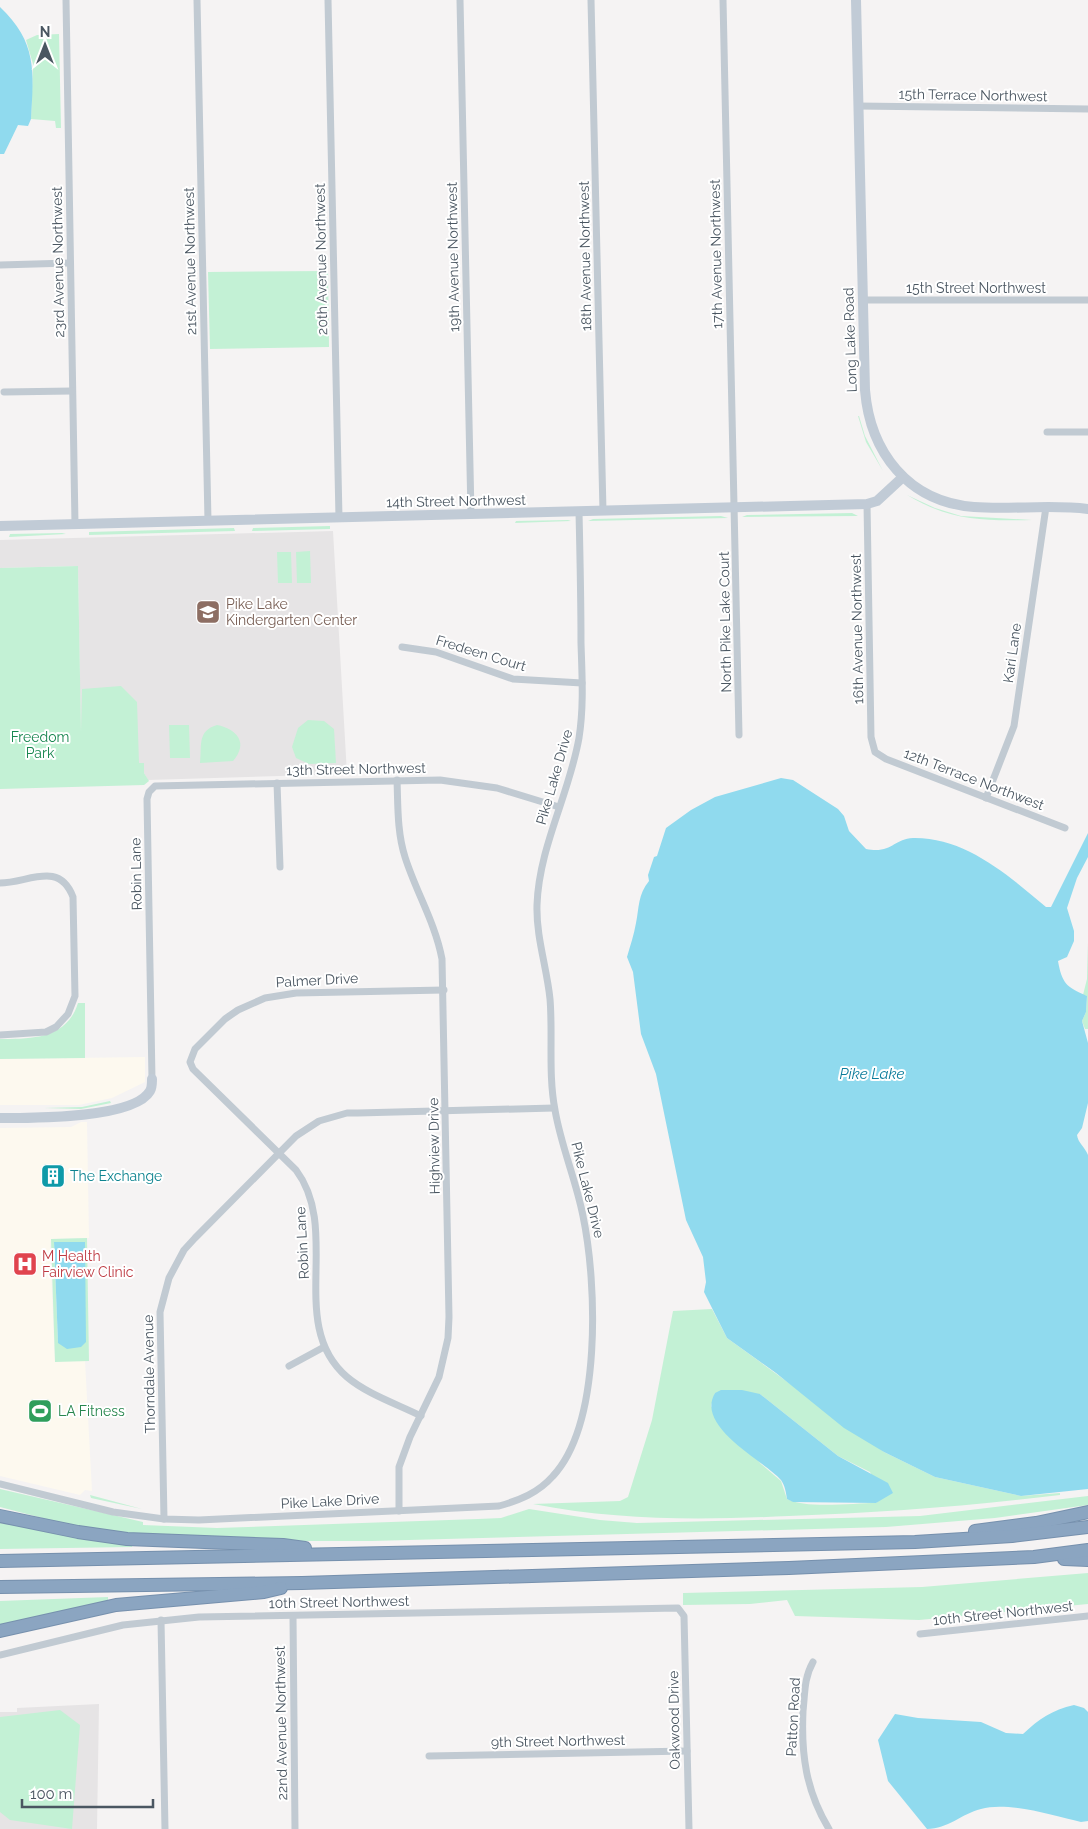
<svg xmlns="http://www.w3.org/2000/svg" width="1088" height="1829" viewBox="0 0 1088 1829" font-family="Raleway,sans-serif">
	<style>
		.commercial { fill: #fdf9ef }
		.education { fill: #e6e4e5 }
		.green { fill: #c3f1d5; fill-rule: evenodd }
		.water { fill: #90daee }
		.lines { fill: none; stroke-linecap: round; stroke-linejoin: round }
		.highway-casing { stroke: #7690ad; stroke-width: 14 }
		.street { stroke: #c1cad2; stroke-width: 7 }
		.secondary { stroke: #c1cbd6; stroke-width: 10 }
		.highway { stroke: #8ba5c1; stroke-width: 12 }
		.labels { text-anchor: middle; dominant-baseline: central; stroke-width: 4; stroke-linejoin: round; paint-order: stroke }
		.street-label { font-size: 14px; fill: #4a5661; stroke: #fff }
		.education-label { font-size: 14px; fill: #785e54; stroke: #fff; text-anchor: start }
		.park-label { font-size: 14px; fill: #17864f; stroke: #fff }
		.culture-label { font-size: 14px; fill: #0d838f; stroke: #fff; text-anchor: start }
		.health-label { font-size: 14px; fill: #be3a42; stroke: #fff; text-anchor: start }
		.leisure-label { font-size: 14px; fill: #27864d; stroke: #fff; text-anchor: start }
		.water-label { font-size: 15px; font-style: italic; fill: #0c7c9b; stroke: #fff }
	</style>
	<rect width="100%" height="100%" fill="#f5f3f3"/>
	<!-- commercial -->
	<g class="commercial">
		<polygon points="145,1057 145,1082 112,1098 79,1105 0,1105 0,1059"/>
		<polygon points="81,1122 87,1122 89,1238 51,1239 50,1248 55,1361 85,1361 92,1491 85,1490 80,1495 0,1476 0,1128 71,1127"/>
	</g>
	<!-- education -->
	<g class="education">
		<polygon points="333,531 347,774 148,780 144,773 144,764 96,765 88,762 81,746 78,566 0,568 0,540"/>
		<polygon points="99,1704 97,1829 0,1829 0,1712 17,1712 17,1708"/>
	</g>
	<!-- green -->
	<g class="green">
		<polygon points="59,34 61,128 56,128 55,121 31,119 33,64 26,40 37,35"/>
		<polygon points="328,271 329,347 210,349 208,272"/>
		<polygon points="858,416 859,416 865,436 883,471 866,442"/>
		<path d="M 907,495 L 935,508 L 961,516 L 1032,520 C 984,521 950,521 907,495 Z"/>
		<polygon points="852,513 858,516 742,517 747,515"/>
		<polygon points="721,516 728,518 588,521 593,519"/>
		<polygon points="568,520 571,521 515,523 516,521"/>
		<polygon points="330,526 330,529 252,531 253,528"/>
		<polygon points="234,528 235,531 89,535 89,532"/>
		<polygon points="62,533 66,534 9,537 10,534"/>
		<polygon points="310,551 311,583 297,583 296,552"/>
		<polygon points="277,552 291,552 292,583 278,583"/>
		<polygon points="78,566 81,732 82,689 121,686 137,702 139,763 144,763 144,773 149,781 144,785 0,789 0,568"/>
		<polygon points="308,720 324,721 334,729 336,763 309,764 296,758 292,747 298,728"/>
		<polygon points="169,725 189,725 190,758 170,758"/>
		<path d="M 217,725 C 237,729 249,743 233,761 L 200,763 C 202,745 197,731 217,725 Z"/>
		<polygon points="1088,942 1088,1029 1085,1029 1082,1021 1086,1012 1087,996 1083,995 1087,979"/>
		<path d="M 78,1003 L 85,1003 L 85,1058 L 0,1059 L 0,1039 C 31,1039 67,1039 78,1003 Z"/>
		<polygon points="110,1101 111,1103 81,1109 44,1108 82,1107"/>
		<path d="M 87,1238 L 89,1361 L 55,1362 L 51,1239 ZM 84,1242 L 85,1242 L 58,1343 L 54,1243 Z"/>
		<path d="M 712,1309 L 727,1338 L 884,1452 L 935,1477 L 1021,1496 L 1060,1493 L 1060,1495 C 970,1506 880,1513 789,1516 C 701,1520 621,1521 533,1504 L 620,1501 L 628,1497 L 652,1420 L 673,1311 ZM 715,1393 L 760,1394 L 838,1456 L 870,1472 L 883,1497 L 876,1503 C 854,1503 805,1509 787,1499 L 781,1481 L 761,1464 L 711,1406 Z"/>
		<polygon points="0,1489 143,1522 143,1525 217,1528 478,1519 501,1518 529,1509 600,1520 637,1523 920,1516 1088,1496 1088,1505 995,1518 886,1527 372,1541 291,1541 128,1535 73,1526 0,1507"/>
		<polygon points="90,1495 142,1509 91,1498"/>
		<polygon points="0,1523 133,1543 132,1547 0,1549"/>
		<polygon points="1088,1573 1088,1604 919,1620 795,1616 787,1600 750,1604 683,1605 683,1593 922,1587"/>
		<polygon points="108,1597 108,1602 0,1625 0,1601"/>
		<polygon points="60,1710 80,1725 72,1829 10,1820 0,1812 0,1717"/>
	</g>
	<!-- water -->
	<g class="water">
		<path d="M 0,7 C 37,42 34,71 31,119 L 28,126 L 18,125 L 4,154 L 0,154 Z"/>
		<path d="M 781,778 L 793,780 L 838,809 L 844,816 L 849,831 L 866,849 C 892,854 893,839 913,838 C 965,837 1008,875 1046,907 L 1051,907 L 1088,833 L 1088,857 L 1077,878 L 1067,908 L 1074,931 L 1074,941 L 1067,957 L 1058,961 C 1062,983 1066,987 1087,996 L 1086,1012 L 1082,1021 L 1088,1043 L 1088,1103 L 1082,1128 L 1077,1135 C 1078,1143 1085,1147 1088,1155 L 1088,1489 L 1021,1496 L 935,1477 L 884,1452 L 844,1428 L 776,1373 L 727,1338 L 704,1292 L 706,1282 L 703,1257 L 686,1220 L 656,1074 L 641,1034 L 633,972 L 627,957 C 630,946 634,935 636,923 C 639,908 638,894 649,881 L 648,875 L 654,857 L 657,856 L 666,828 L 691,810 L 715,797 Z"/>
		<polygon points="85,1242 86,1342 81,1347 67,1349 58,1343 54,1242"/>
		<path d="M 721,1390 L 742,1390 L 760,1394 L 838,1456 L 888,1483 L 893,1493 L 876,1503 L 793,1502 L 787,1499 C 786,1492 785,1486 781,1480 C 763,1460 695,1427 715,1393 Z"/>
		<path d="M 1074,1705 L 1084,1708 L 1088,1712 L 1088,1821 L 1081,1822 C 1054,1816 1008,1801 981,1809 C 961,1814 948,1829 927,1829 L 888,1781 L 878,1740 L 895,1714 L 918,1718 L 981,1722 L 1006,1733 L 1023,1734 C 1039,1719 1052,1710 1074,1705 Z"/>
	</g>
	<g class="lines">
		<defs>
			<g id="highway">
				<polyline points="0,1516 78,1532 127,1539 283,1545 305,1548"/>
				<polyline points="975,1531 1036,1523 1088,1512"/>
				<polyline points="1064,1559 1088,1560"/>
				<polyline points="0,1561 915,1542 1012,1536 1088,1527"/>
				<polyline points="0,1587 302,1583 789,1568 1034,1557 1088,1550"/>
				<polyline points="0,1631 116,1605 264,1592 281,1588"/>
			</g>
		</defs>
		<!-- highway casing -->
		<use href="#highway" class="highway-casing"/>
		<!-- street -->
		<g class="street">
			<polyline points="66,0 75,524"/>
			<polyline points="197,0 208,521"/>
			<polyline points="328,0 339,518"/>
			<polyline points="460,0 471,514"/>
			<polyline points="591,0 603,511"/>
			<polyline points="723,0 739,735"/>
			<polyline points="858,106 1088,109"/>
			<polyline points="0,265 70,263"/>
			<polyline points="863,300 1088,300"/>
			<polyline points="4,392 72,391"/>
			<polyline points="1047,432 1088,432"/>
			<polyline points="867,504 871,737 875,752 886,759 1065,828"/>
			<polyline points="402,647 436,652 513,679 582,683"/>
			<path d="M 397,780 C 398,805 397,832 405,857 C 416,892 435,922 442,959 L 449,1317 L 448,1338 L 439,1377 L 410,1437 L 399,1467 L 399,1511"/>
			<polyline points="277,783 280,867"/>
			<polyline points="986,798 1014,726 1046,507"/>
			<path d="M 0,883 C 28,883 59,860 73,897 L 75,996 L 68,1014 L 56,1027 L 46,1032 L 0,1035"/>
			<polyline points="152,1079 147,799 149,792 155,786 440,780 497,788 559,807"/>
			<polyline points="289,1366 324,1347"/>
			<path d="M 421,1416 C 397,1404 367,1394 347,1377 C 286,1325 342,1231 296,1170 L 193,1069 L 190,1062 L 195,1049 L 225,1019 L 238,1010 L 265,998 L 296,993 L 444,990"/>
			<path d="M 0,1484 L 113,1512 L 164,1519 L 199,1520 L 499,1506 C 520,1500 538,1493 553,1476 C 602,1423 597,1283 583,1216 C 576,1180 561,1146 555,1110 C 548,1074 553,1035 550,999 C 547,968 536,937 537,905 C 539,847 569,795 579,738 C 584,706 582,675 581,643 C 581,599 580,555 579,512"/>
			<polyline points="164,1519 160,1312 169,1278 184,1250 195,1238 296,1136 319,1121 347,1113 358,1113 554,1108"/>
			<polyline points="293,1616 295,1829"/>
			<polyline points="161,1620 165,1829"/>
			<polyline points="920,1634 1088,1616"/>
			<polyline points="0,1655 123,1625 199,1617 678,1608 684,1616 689,1829"/>
			<path d="M 813,1662 C 804,1678 805,1693 803,1711 C 801,1755 806,1791 829,1829"/>
			<polyline points="429,1756 687,1751"/>
		</g>
		<!-- secondary -->
		<g class="secondary">
			<path d="M 856,0 L 865,390 C 870,452 908,502 974,507 C 1012,510 1050,504 1088,509"/>
			<polyline points="0,526 867,504 877,501 903,477"/>
			<path d="M 0,1118 C 30,1118 134,1119 150,1091 C 152,1088 152,1083 152,1079"/>
		</g>
		<!-- highway -->
		<use href="#highway" class="highway"/>
	</g>
	<!-- icons -->
	<defs>
		<symbol id="school-square" viewBox="-11 -11 22 22"><rect x="-9" y="-9" width="18" height="18" rx="4" fill="#8d6e63" stroke="#fff"/><path d="M0-5L7-2L0 1L-7-2ZM-4 1L0 2.5L4 1V4Q0 6-4 4Z" fill="#fff"/></symbol>
		<symbol id="building-square" viewBox="-11 -11 22 22"><rect x="-9" y="-9" width="18" height="18" rx="4" fill="#0f9aa8" stroke="#fff"/><path d="M-4-6H4V6H1V3H-1V6H-4ZM-2.5-4.3h1.7v1.8h-1.7ZM.8-4.3h1.7v1.8H.8ZM-2.5-1h1.7V.8h-1.7ZM.8-1h1.7V.8H.8Z" fill="#fff"/></symbol>
		<symbol id="hospital-square" viewBox="-11 -11 22 22"><rect x="-9" y="-9" width="18" height="18" rx="4" fill="#e0444e" stroke="#fff"/><path d="M-5-5h3v3.5h4V-5h3V5h-3V1.5h-4V5h-3Z" fill="#fff"/></symbol>
		<symbol id="stadium-square" viewBox="-11 -11 22 22"><rect x="-9" y="-9" width="18" height="18" rx="4" fill="#2e9e5b" stroke="#fff"/><path d="M0-5a6.5 5 0 1 0 0 10a6.5 5 0 1 0 0-10ZM-3.5-1.8h7v3.6h-7Z" fill="#fff"/></symbol>
	</defs>
	<g fill-rule="evenodd">
		<use href="#school-square" x="194" y="598" width="28" height="28"/>
		<use href="#building-square" x="39" y="1162" width="28" height="28"/>
		<use href="#hospital-square" x="11" y="1250" width="28" height="28"/>
		<use href="#stadium-square" x="26" y="1397" width="28" height="28"/>
	</g>
	<g class="labels">
		<!-- street labels -->
		<g class="street-label">
			<text transform="translate(973 95) rotate(1)">15th Terrace Northwest</text>
			<text transform="translate(716 254) rotate(-91)">17th Avenue Northwest</text>
			<text transform="translate(585 256) rotate(-91)">18th Avenue Northwest</text>
			<text transform="translate(453 257) rotate(-91)">19th Avenue Northwest</text>
			<text transform="translate(321 259) rotate(-91)">20th Avenue Northwest</text>
			<text transform="translate(190 261) rotate(-91)">21st Avenue Northwest</text>
			<text transform="translate(58 262) rotate(-91)">23rd Avenue Northwest</text>
			<text x="976" y="288">15th Street Northwest</text>
			<text transform="translate(850 340) rotate(-92)">Long Lake Road</text>
			<text transform="translate(456 501) rotate(-1)">14th Street Northwest</text>
			<text transform="translate(725 622) rotate(-91)">North Pike Lake Court</text>
			<text transform="translate(857 629) rotate(-91)">16th Avenue Northwest</text>
			<text transform="translate(481 653) rotate(17)">Fredeen Court</text>
			<text transform="translate(1012 653) rotate(-82)">Kari Lane</text>
			<text transform="translate(356 769) rotate(-1)">13th Street Northwest</text>
			<text transform="translate(554 777) rotate(-74)">Pike Lake Drive</text>
			<text transform="translate(974 779) rotate(21)">12th Terrace Northwest</text>
			<text transform="translate(136 874) rotate(-91)">Robin Lane</text>
			<text transform="translate(317 980) rotate(-3)">Palmer Drive</text>
			<text transform="translate(434 1146) rotate(-91)">Highview Drive</text>
			<text transform="translate(588 1190) rotate(76)">Pike Lake Drive</text>
			<text transform="translate(302 1243) rotate(-93)">Robin Lane</text>
			<text transform="translate(149 1374) rotate(-91)">Thorndale Avenue</text>
			<text transform="translate(330 1501) rotate(-3)">Pike Lake Drive</text>
			<text transform="translate(339 1602) rotate(-1)">10th Street Northwest</text>
			<text transform="translate(1003 1613) rotate(-6)">10th Street Northwest</text>
			<text transform="translate(793 1717) rotate(-87)">Patton Road</text>
			<text transform="translate(674 1720) rotate(-91)">Oakwood Drive</text>
			<text transform="translate(281 1723) rotate(-91)">22nd Avenue Northwest</text>
			<text transform="translate(558 1741) rotate(-1)">9th Street Northwest</text>
		</g>
		<!-- education labels -->
		<g class="education-label">
			<text x="226" y="604">Pike Lake<tspan x="226" dy="16">Kindergarten Center</tspan></text>
		</g>
		<!-- park labels -->
		<g class="park-label">
			<text x="40" y="737">Freedom<tspan x="40" dy="16">Park</tspan></text>
		</g>
		<!-- culture labels -->
		<g class="culture-label">
			<text x="70" y="1176">The Exchange</text>
		</g>
		<!-- health labels -->
		<g class="health-label">
			<text x="42" y="1256">M Health<tspan x="42" dy="16">Fairview Clinic</tspan></text>
		</g>
		<!-- leisure labels -->
		<g class="leisure-label">
			<text x="58" y="1411">LA Fitness</text>
		</g>
		<!-- water labels -->
		<g class="water-label">
			<text x="872" y="1074">Pike Lake</text>
		</g>
	</g>
	<!-- north arrow -->
	<g transform="translate(45 45)" stroke="#ffffff" stroke-width="4" paint-order="stroke">
	<path d="M0-4L9 19L0 12L-9 19Z" fill="#4a5661"/>
	<text y="-8" font-size="14" font-weight="bold" text-anchor="middle" fill="#4a5661">N</text>
	</g>
	<!-- scale -->
	<path d="M22 1799v8h131v-8" fill="none" stroke="#4a5661" stroke-width="2.5"/>
	<text x="30" y="1799" font-size="15" fill="#4a5661" stroke="#ffffff" stroke-width="4" paint-order="stroke">100 m</text>
</svg>
